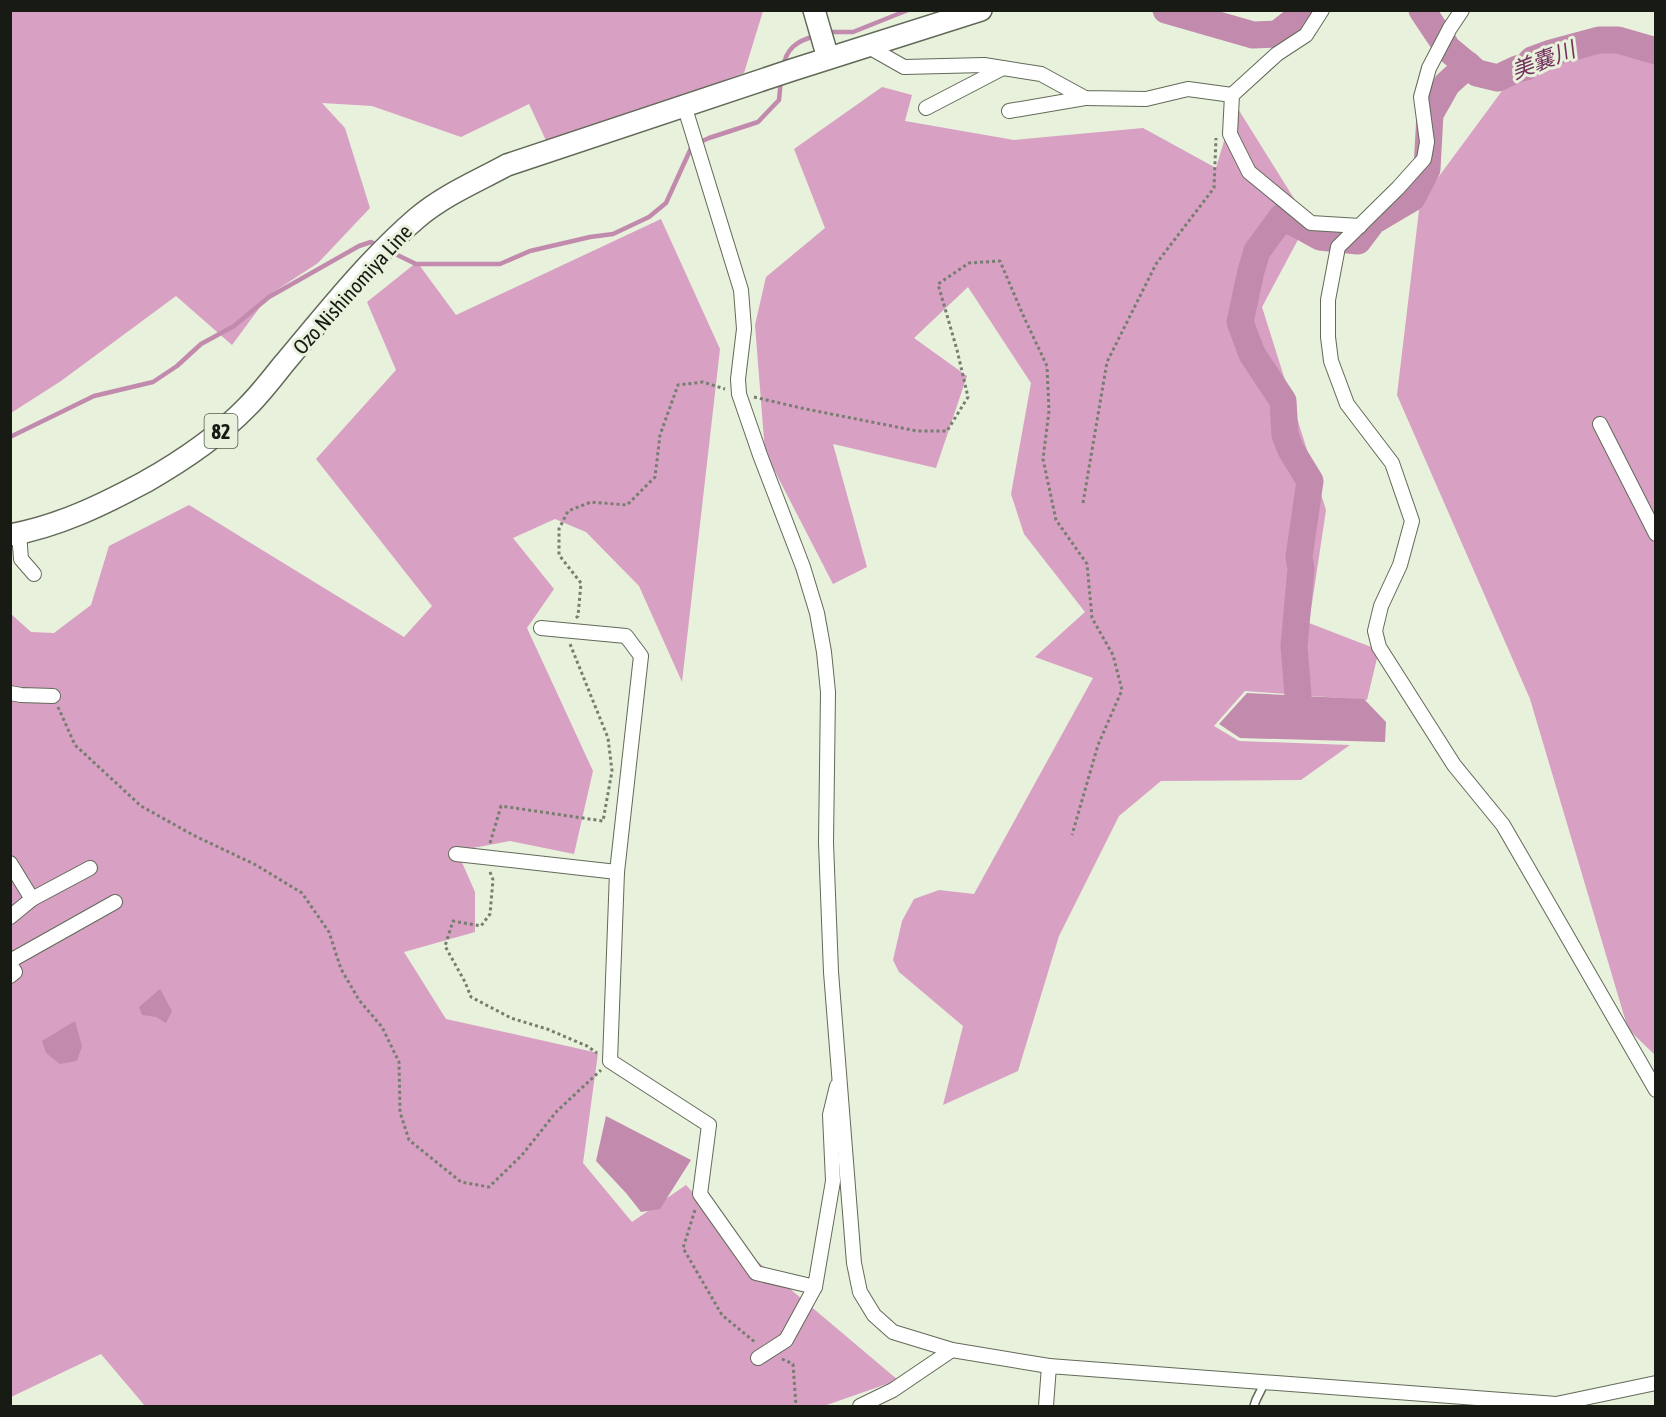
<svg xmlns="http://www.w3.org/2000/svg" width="1666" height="1417" viewBox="0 0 1666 1417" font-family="'Asap Condensed','Noto Sans JP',sans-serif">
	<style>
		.forest { fill: #d8a0c3 }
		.water { fill: #c28bad }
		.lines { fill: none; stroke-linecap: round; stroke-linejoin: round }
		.stream { stroke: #c28bad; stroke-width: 4.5 }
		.river { stroke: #c28bad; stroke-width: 27 }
		.lane-casing { stroke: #626a58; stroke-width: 10 }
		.street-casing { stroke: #626a58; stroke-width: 16 }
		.primary-casing { stroke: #626a58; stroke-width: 24 }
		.path { stroke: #777e70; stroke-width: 3; stroke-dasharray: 3 3; stroke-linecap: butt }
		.lane { stroke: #fff; stroke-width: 7 }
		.street { stroke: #fff; stroke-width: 14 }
		.primary { stroke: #fff; stroke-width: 21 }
		.labels { text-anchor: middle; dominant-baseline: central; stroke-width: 6; stroke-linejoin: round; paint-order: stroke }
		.shield { fill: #e7f1dc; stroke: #555b4f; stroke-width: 1.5 }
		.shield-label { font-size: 20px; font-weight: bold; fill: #171b13 }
		.street-label { font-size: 21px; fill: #171b13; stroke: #e7f1dc }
		.water-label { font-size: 22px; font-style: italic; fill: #74315e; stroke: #e7f1dc }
	</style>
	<rect width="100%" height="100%" fill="#e7f1dc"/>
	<!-- forest -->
	<g class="forest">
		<polygon points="11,11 763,11 744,73 549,147 529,104 461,137 372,106 322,103 345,128 370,208 318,263 269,295 232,345 176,296 61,381 11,413"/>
		<polygon points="1608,33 1655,43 1655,1055 1628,1029 1530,699 1397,395 1420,202 1513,76"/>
		<polygon points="882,87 912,95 905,121 1014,140 1143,128 1216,168 1235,104 1308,221 1262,307 1326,510 1309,623 1379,650 1367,700 1245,691 1214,726 1239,741 1350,745 1301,780 1161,781 1119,816 1059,936 1018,1071 943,1105 963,1026 899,972 893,960 902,921 914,899 939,890 974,894 1093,678 1035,657 1085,612 1024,534 1011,494 1031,383 968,287 914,338 967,376 936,468 833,444 867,567 833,584 765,452 755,325 766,277 825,228 794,149"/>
		<polygon points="661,219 720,349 682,682 639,586 586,532 555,519 513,538 554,589 527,628 593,771 574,854 510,841 457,851 475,892 475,932 404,952 446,1019 598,1053 583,1163 632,1222 686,1185 757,1261 898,1380 824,1406 145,1406 101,1354 11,1397 11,614 31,632 54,633 91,605 109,546 189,505 404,637 432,606 316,459 396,370 367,302 417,262 456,315"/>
	</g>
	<!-- water -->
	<g class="water">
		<polygon points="1247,693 1364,699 1386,722 1385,742 1240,738 1219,724"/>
		<polygon points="160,989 172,1011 166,1023 156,1017 142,1015 139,1007"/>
		<polygon points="75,1021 82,1046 77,1061 60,1064 46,1053 42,1041"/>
		<polygon points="606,1116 691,1160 660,1209 641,1212 626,1193 596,1161"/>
	</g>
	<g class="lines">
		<!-- stream -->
		<g class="stream">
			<polyline points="826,33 831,32 853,32 908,10"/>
			<path d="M 783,68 C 786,48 797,41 815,36"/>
			<polyline points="389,251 416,264 500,264 530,251 590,237 613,234 649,217 666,203 692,146 709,138 758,122 779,100 781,79"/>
			<polyline points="10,437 94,396 153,382 177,366 201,344 234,326 269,297 359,246 371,242 379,246"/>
		</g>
		<!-- river -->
		<g class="river">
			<polyline points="1166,10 1253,35 1277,34 1308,10"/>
			<polyline points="1422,10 1448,49 1477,73 1498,78 1517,69 1526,67 1532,60 1551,53 1599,40 1618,40 1656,51"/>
			<polyline points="1298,695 1294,646 1301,569 1299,557 1310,481 1291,450 1285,435 1283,401 1252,354 1240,322 1251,271 1257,251 1282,217 1302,227 1320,237 1358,241 1373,221 1412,198 1427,169 1430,114 1447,84 1468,65"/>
		</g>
		<defs>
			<polyline id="lane" points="1254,1406 1256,1400 1265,1382"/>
			<g id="street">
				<polyline points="1322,10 1306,35 1277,54 1232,95 1230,134 1249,172 1311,223 1360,226"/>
				<polyline points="1462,10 1450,28 1429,68 1421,97 1427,142 1424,159 1398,188 1338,247 1328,300 1328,337 1331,361 1347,404 1392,463 1412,521 1400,565 1381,606 1375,631 1379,647 1454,765 1503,825 1656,1090"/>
				<polyline points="867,46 904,67 984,65 1041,74 1085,98 1146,99 1188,89 1232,95"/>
				<polyline points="684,105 741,290 744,329 738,379 739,394 760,455 803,567 817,613 824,652 828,692 826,843 831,972 854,1263 860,1292 874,1315 893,1332 952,1350 1049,1366"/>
				<polyline points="926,108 1003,68"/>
				<polyline points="1009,111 1085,98"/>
				<polyline points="1600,424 1656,534"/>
				<polyline points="19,533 21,559 34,574"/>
				<polyline points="10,693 21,695 53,696"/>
				<polyline points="456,854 617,872 641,656 626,636 541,628"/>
				<polyline points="10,863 32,899 90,868"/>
				<polyline points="617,872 610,1061 709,1125 700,1194 756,1273 815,1287 833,1181 830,1115 837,1086"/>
				<polyline points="10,917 32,899"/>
				<polyline points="10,961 115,902"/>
				<polyline points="10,964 15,972 10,976"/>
				<polyline points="758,1358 786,1340 815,1287"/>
				<polyline points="860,1406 893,1390 952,1350"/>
				<polyline points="1046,1406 1049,1366 1556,1404 1656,1383"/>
			</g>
			<g id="primary">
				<polyline points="814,10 828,58"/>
				<path d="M 10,535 C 59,526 102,505 145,482 C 182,461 217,438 247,407 C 260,394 271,380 282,366 C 325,315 367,261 417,218 C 444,195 476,182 507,165 L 792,70 L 981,10"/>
			</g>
		</defs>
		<!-- lane casing -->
		<use href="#lane" class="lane-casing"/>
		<!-- street casing -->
		<use href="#street" class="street-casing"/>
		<!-- primary casing -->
		<use href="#primary" class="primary-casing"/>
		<!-- path -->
		<g class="path">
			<polyline points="754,397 801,408 917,431 947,431 968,397 957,350 938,284 969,263 1000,261 1023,315 1047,366 1049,411 1043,459 1056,520 1087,564 1092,618 1113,655 1122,690 1098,745 1072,835"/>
			<polyline points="1083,503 1107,362 1156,264 1214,188 1216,138"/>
			<polyline points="576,618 578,616 581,583 559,555 559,529 568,511 591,502 627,505 655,477 660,435 678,385 703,382 725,389"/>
			<polyline points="58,707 75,745 141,806 193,835 256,865 302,893 329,932 341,969 359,1000 382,1027 399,1062 400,1112 409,1140 461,1182 489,1187 522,1155 557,1111 601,1070"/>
			<polyline points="490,843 501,806 603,821 612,771 608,738 570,644"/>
			<polyline points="490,872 493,880 490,914 481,926 453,921 445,946 465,982 471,997 511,1018 547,1029 587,1046 597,1053"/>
			<polyline points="695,1210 683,1248 722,1315 756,1343"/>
			<polyline points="782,1359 793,1364 796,1406"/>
		</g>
		<!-- lane -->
		<use href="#lane" class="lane"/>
		<!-- street -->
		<use href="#street" class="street"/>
		<!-- primary -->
		<use href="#primary" class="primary"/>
	</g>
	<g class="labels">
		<!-- shield labels -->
		<rect class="shield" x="204.5" y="414" width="33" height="34" rx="4.5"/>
		<g class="shield-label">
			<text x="221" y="431">82</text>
		</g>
		<!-- street labels -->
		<g class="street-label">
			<text transform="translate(352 289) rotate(-48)">Ozo Nishinomiya Line</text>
		</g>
		<!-- water labels -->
		<g class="water-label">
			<text transform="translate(1543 60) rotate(-21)">美嚢川</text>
		</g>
	</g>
	<!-- border -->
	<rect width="1666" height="1417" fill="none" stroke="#171b13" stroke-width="24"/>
</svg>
